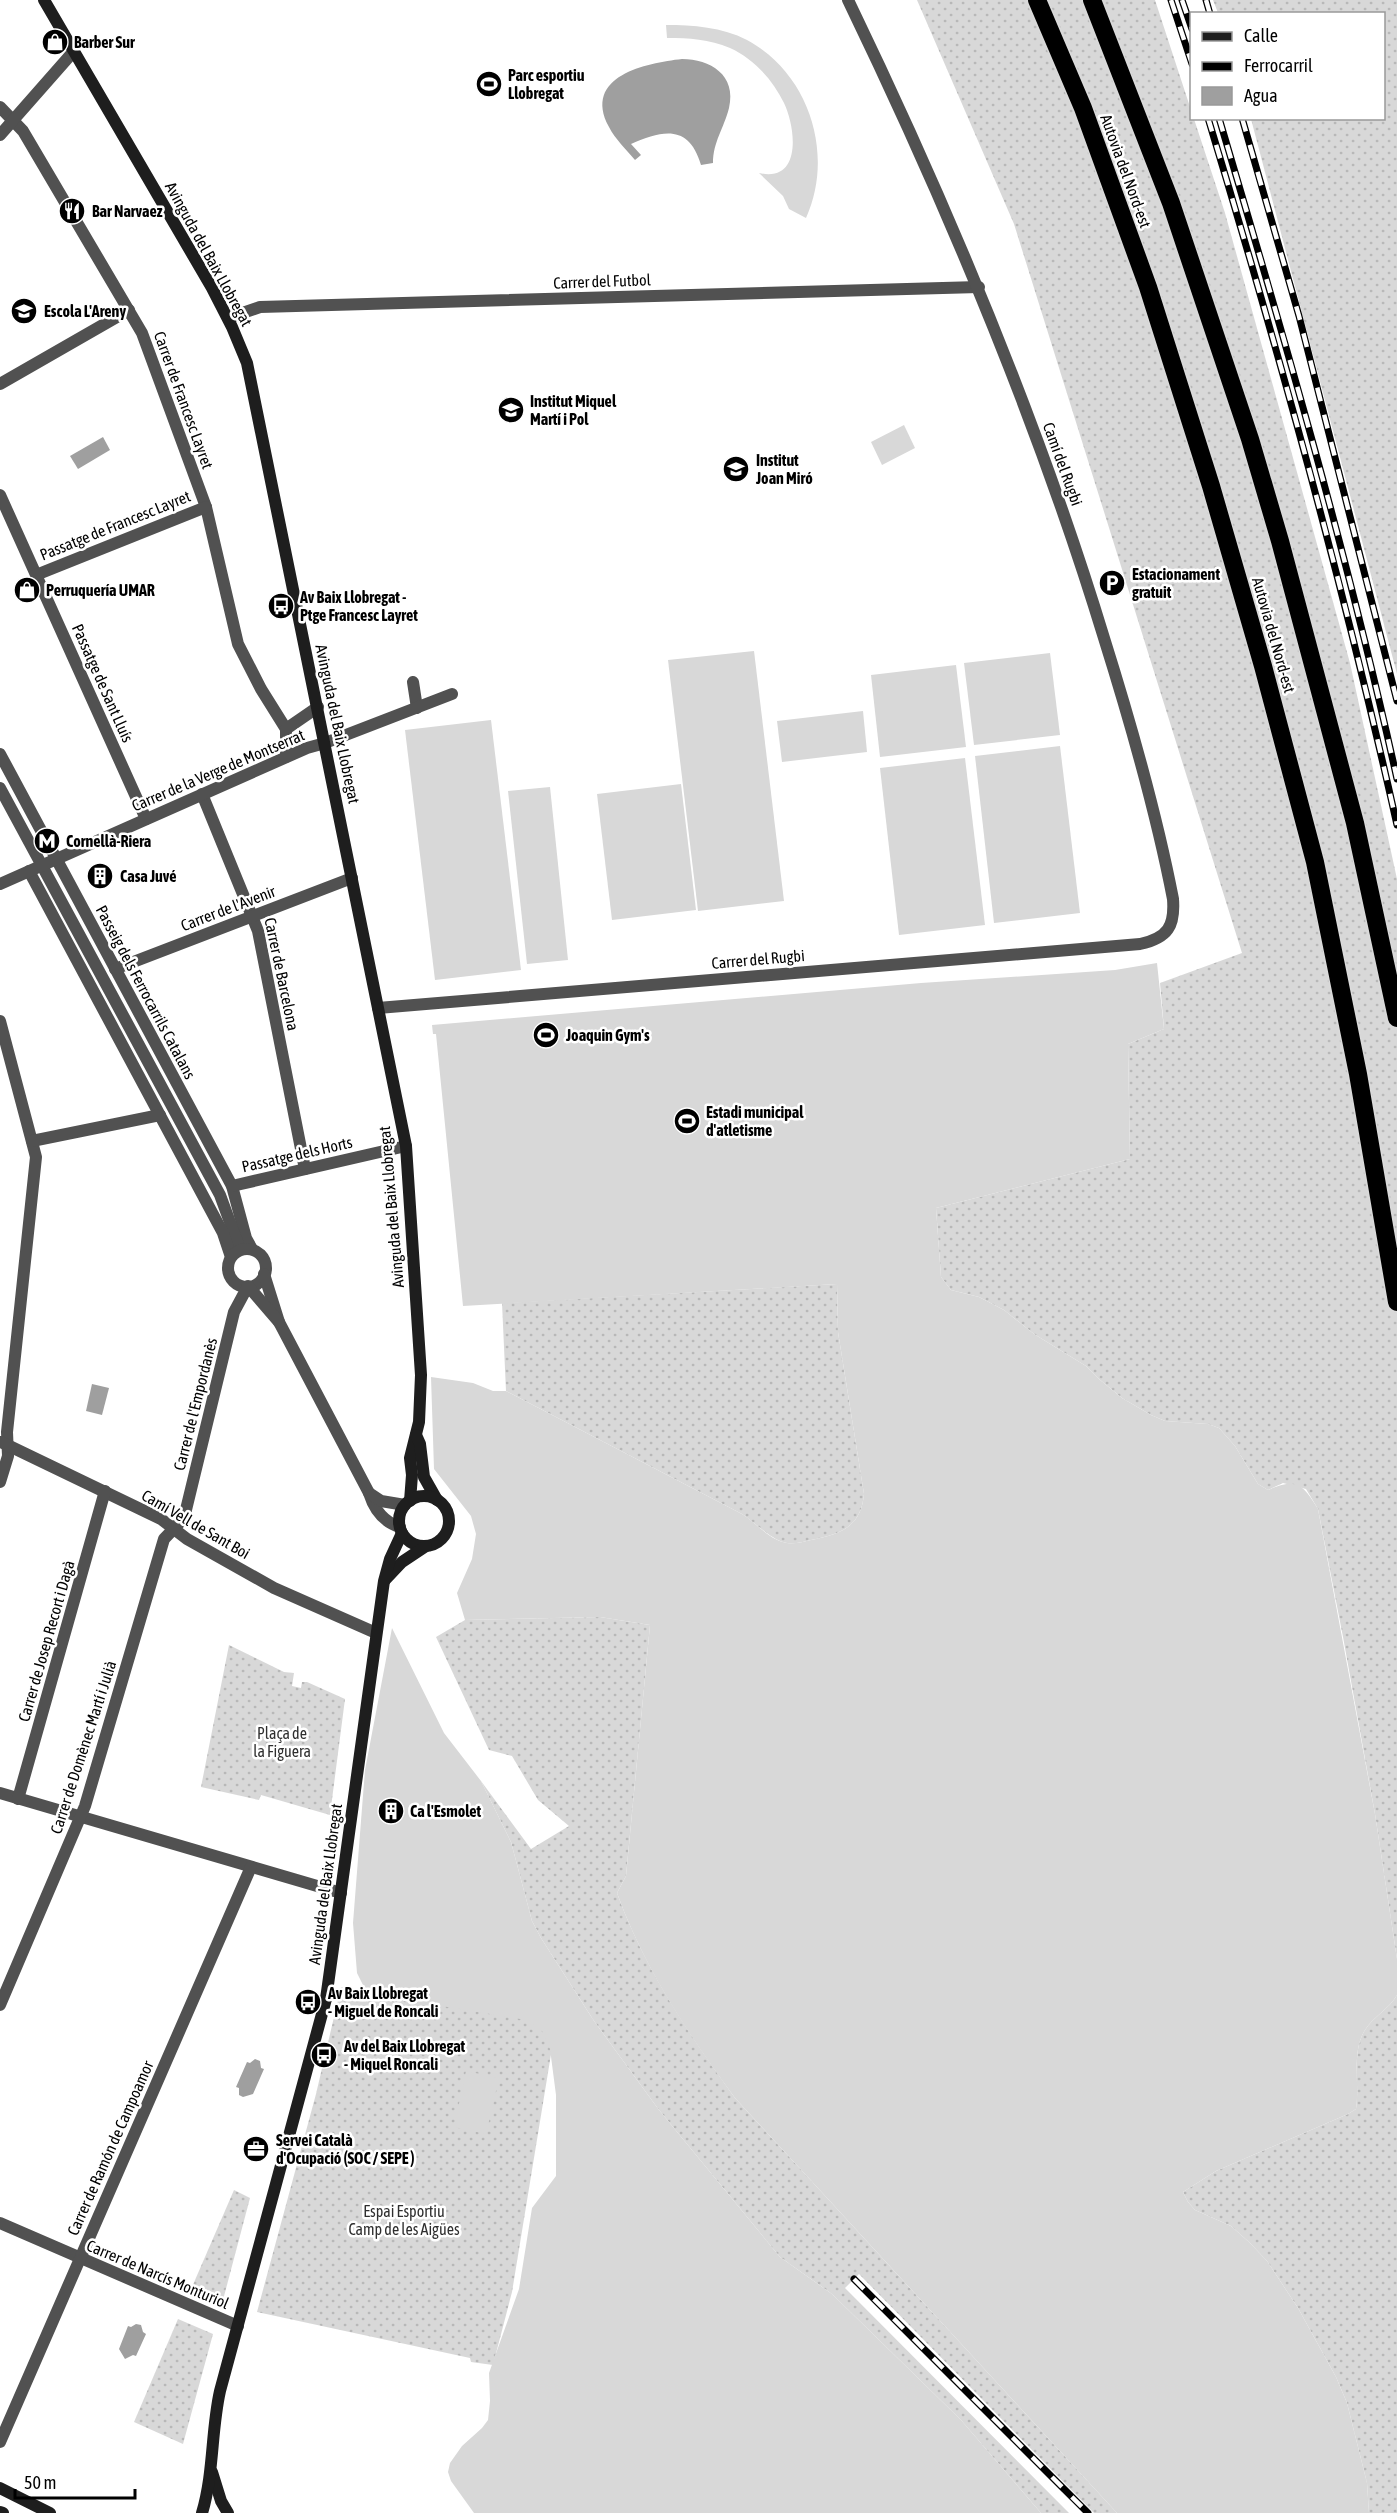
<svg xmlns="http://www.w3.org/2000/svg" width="1397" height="2513" viewBox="0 0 1397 2513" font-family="'Asap Condensed',sans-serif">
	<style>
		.grass { fill: url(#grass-dots) }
		.garden { fill: #d8d8d8 }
		.water { fill: #9f9f9f }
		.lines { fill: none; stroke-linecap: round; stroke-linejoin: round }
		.highway-casing { stroke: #dbdbdb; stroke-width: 21 }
		.street { stroke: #515151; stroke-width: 12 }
		.secondary { stroke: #1e1e1e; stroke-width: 12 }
		.highway { stroke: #000; stroke-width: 18 }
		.rail-casing { stroke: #000; stroke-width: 7 }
		.rail { stroke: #fff; stroke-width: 4.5; stroke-dasharray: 14; stroke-linecap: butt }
		.labels { text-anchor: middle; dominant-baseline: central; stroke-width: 5; stroke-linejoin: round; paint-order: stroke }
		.poi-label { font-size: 16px; font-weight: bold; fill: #000; stroke: #fff; text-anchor: start }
		.street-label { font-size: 16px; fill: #000; stroke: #fff }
		.park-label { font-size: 16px; fill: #2f2f2f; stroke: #fff }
	</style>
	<defs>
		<pattern id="grass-dots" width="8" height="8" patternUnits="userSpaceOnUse" patternTransform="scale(1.5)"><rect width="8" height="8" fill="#d8d8d8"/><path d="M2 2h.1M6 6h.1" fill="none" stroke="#b8b8b8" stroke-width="1.8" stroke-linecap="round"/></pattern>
	</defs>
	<rect width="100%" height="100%" fill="#fff"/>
	<!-- grass -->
	<g class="grass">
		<polygon points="917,0 1155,0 1191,110 1192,118 1194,119 1225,213 1350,663 1397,879 1397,1959 1375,1814 1343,1637 1318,1509 1306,1489 1283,1483 1268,1490 1258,1484 1235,1446 1219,1428 1208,1424 1165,1421 1151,1415 1122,1398 1099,1379 1086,1366 1034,1334 1004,1310 979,1297 951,1290 941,1277 936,1208 1130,1159 1128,1044 1164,1029 1160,983 1242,953 1014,224"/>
		<polygon points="1213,0 1397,0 1397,674 1251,119 1384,118 1384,14 1218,13"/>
		<path d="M 837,1284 L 838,1332 L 864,1494 C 861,1527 841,1534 811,1540 C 803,1542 791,1545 783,1542 C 770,1538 754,1522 742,1514 L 506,1391 L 502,1303 Z"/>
		<path d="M 600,1617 L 650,1625 L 626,1876 L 617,1893 C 644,1968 689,2034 735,2098 L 1117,2513 L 1094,2513 L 859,2274 L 845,2288 L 1069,2513 L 1041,2513 L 961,2420 L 832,2294 L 780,2257 L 659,2110 L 594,2021 L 541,1938 L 532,1921 L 511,1842 L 481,1781 L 531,1849 L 569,1826 L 538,1800 L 512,1756 L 489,1750 L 436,1637 L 465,1620 Z"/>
		<polygon points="229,1645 284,1672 294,1673 292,1686 301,1688 302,1682 307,1682 345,1699 330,1815 261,1795 259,1800 201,1787"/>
		<polygon points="341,1987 380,1991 510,2012 555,2030 512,2292 493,2365 471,2362 470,2358 257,2312 316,2094"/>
		<path d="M 1397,1995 L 1397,2513 L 1369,2513 L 1367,2483 L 1347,2403 L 1336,2377 L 1298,2308 L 1267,2261 L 1250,2243 L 1231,2226 L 1195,2210 L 1188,2202 L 1183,2192 L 1216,2171 L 1348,2114 L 1356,2109 C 1360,2084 1351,2052 1365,2030 C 1374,2016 1389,2009 1397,1995 Z"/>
		<polygon points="234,2190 250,2198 223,2300 192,2287"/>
		<polygon points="178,2319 213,2334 183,2444 134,2422"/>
	</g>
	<!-- garden -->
	<g class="garden">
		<path d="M 666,25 C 693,25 722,27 747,40 C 809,73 835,154 806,218 L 789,209 L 783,196 L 759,173 C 802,183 796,128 784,103 C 773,80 754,59 730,48 C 709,39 689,38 667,38 Z"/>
		<polygon points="904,425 915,448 882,465 871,442"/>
		<polygon points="754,651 784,901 698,911 668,660"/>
		<polygon points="1050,653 1060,735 974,745 964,663"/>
		<polygon points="956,665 966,747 880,757 871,675"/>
		<polygon points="863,711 867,752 782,762 777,721"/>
		<polygon points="491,720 521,970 435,980 405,730"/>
		<polygon points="1060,746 1080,913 994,923 975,756"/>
		<polygon points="965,758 985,925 899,935 880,768"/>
		<polygon points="681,784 696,910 612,920 597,794"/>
		<polygon points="550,787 568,960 527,964 508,791"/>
		<path d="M 1157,963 L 1164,1029 L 1128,1044 L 1130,1159 L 936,1208 L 941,1277 L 951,1290 L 979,1297 L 1004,1310 L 1034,1334 L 1086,1366 L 1099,1379 L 1122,1398 L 1151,1415 L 1165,1421 L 1208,1424 L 1219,1428 L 1235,1446 L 1258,1484 L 1268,1490 C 1297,1478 1302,1483 1318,1509 L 1375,1814 L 1397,1959 L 1397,1995 C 1389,2009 1374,2016 1365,2030 C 1351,2052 1360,2084 1356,2109 L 1348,2114 L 1216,2171 L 1183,2192 L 1188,2202 L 1195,2210 L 1231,2226 L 1250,2243 L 1267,2261 L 1298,2308 L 1336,2377 L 1347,2403 L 1367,2483 L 1369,2513 L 1117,2513 L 735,2098 C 688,2034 644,1968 617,1893 L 626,1876 L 650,1625 L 600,1617 L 465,1620 L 457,1593 L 472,1559 L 476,1534 L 471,1516 L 434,1469 L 431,1377 L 473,1383 L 493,1391 L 506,1391 L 742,1514 C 755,1522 768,1538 783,1542 C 791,1545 803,1542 811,1540 C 841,1534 861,1527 864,1494 L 838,1332 L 837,1284 L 463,1306 L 436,1034 L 433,1034 L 432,1025 L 921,983 L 1115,970 Z"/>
		<polygon points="392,1628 444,1733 481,1781 511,1842 532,1921 541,1938 594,2021 659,2110 780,2257 832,2294 961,2420 1041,2513 474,2513 451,2481 448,2472 450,2463 462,2446 482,2428 488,2420 490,2401 489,2373 519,2289 532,2208 556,2176 556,2095 550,2049 542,2031 526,2020 374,1995 366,1991 357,1973 353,1923 365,1770"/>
		<polygon points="466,2071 499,2078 486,2134 454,2127"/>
	</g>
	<!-- water -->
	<g class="water">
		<path d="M 682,59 C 710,59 737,75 729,108 C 724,128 713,142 713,163 L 701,165 C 689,124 663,130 631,144 L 641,155 L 635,160 C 626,149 615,139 609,127 C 582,76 646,63 682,59 Z"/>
		<polygon points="103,437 110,450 78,469 70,456"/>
		<polygon points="92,1384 109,1388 102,1415 86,1411"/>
		<polygon points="255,2059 260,2061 261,2068 264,2069 253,2094 243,2097 239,2095 239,2088 236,2087 247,2062 250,2063"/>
		<polygon points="136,2324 141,2325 143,2332 146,2334 136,2356 133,2355 125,2359 119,2349 128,2326 131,2327"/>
	</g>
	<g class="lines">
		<defs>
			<g id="highway">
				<polyline points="1037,0 1083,108 1148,287 1211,486 1263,666 1315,862 1358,1074 1397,1302"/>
				<polyline points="1092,0 1171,203 1250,439 1280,541 1355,823 1397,1018"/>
			</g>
		</defs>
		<!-- highway casing -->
		<use href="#highway" class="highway-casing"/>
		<!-- street -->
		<g class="street">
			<polyline points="0,107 23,131 142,333 206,507 238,644 261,689 286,729 286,757"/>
			<polyline points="0,135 74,51"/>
			<polyline points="228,318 260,307 979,287"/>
			<polyline points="0,384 129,310"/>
			<polyline points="0,495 146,819"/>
			<polyline points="36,575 206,507"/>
			<polyline points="413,682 417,708"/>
			<polyline points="286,729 318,707"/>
			<polyline points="0,754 232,1186 246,1238 252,1249"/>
			<polyline points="0,788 220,1195 238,1244"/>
			<polyline points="202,794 258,931 305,1169"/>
			<polyline points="29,871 223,1233 231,1257"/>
			<polyline points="0,884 307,748 325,743 452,694"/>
			<polyline points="115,969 352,878"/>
			<path d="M 378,1008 L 1140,944 C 1168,938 1175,926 1173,899 C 1156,811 1131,724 1104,638 C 1037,418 948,207 848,0"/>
			<polyline points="0,1021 36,1157 7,1432 8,1456 0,1482"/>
			<polyline points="32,1141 160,1115"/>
			<polyline points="232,1186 406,1146"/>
			<circle cx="247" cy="1268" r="19"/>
			<path d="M 264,1274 L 279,1322 L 369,1493 C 374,1509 383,1522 400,1527"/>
			<polyline points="1,1442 161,1519 187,1539 274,1588 376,1633"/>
			<polyline points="369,1493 381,1501 405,1505"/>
			<polyline points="0,1793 341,1893"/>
			<polyline points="18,1799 105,1491"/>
			<polyline points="0,2005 85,1806 164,1539 184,1518 234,1312 248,1286 279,1322"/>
			<polyline points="0,2223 238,2326"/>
			<polyline points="0,2442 251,1867"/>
		</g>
		<!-- secondary -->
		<g class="secondary">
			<polyline points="44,0 212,288 232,327 247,363 406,1146 421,1375 419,1422 410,1458 412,1475 410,1501"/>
			<polyline points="416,1435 420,1444 424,1477 437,1500"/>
			<circle cx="424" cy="1521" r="25"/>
			<polyline points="385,1580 402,1562 426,1546"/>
			<polyline points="212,2472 221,2501 228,2513"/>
			<polyline points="0,2488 50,2513"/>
			<polyline points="0,2512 3,2513"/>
			<path d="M 202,2513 C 214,2473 211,2431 220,2391 L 326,1999 L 384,1581 L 390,1559 L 402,1533"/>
		</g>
		<!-- highway -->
		<use href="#highway" class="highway"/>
		<defs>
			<g id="rail">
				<polyline points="1171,0 1192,64"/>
				<polyline points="1182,0 1192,29"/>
				<polyline points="1206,0 1210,14"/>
				<path d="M 1208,118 C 1279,352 1344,587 1397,825"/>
				<path d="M 1219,118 C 1284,337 1348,556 1397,779"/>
				<polyline points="1242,118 1299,316 1397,701"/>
				<polyline points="854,2279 1088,2513"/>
			</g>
		</defs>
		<!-- rail casing -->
		<use href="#rail" class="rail-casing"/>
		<!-- rail -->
		<use href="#rail" class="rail"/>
	</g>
	<!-- icons -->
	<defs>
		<symbol id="shop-disc" viewBox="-11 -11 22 22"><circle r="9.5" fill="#000" stroke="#fff"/><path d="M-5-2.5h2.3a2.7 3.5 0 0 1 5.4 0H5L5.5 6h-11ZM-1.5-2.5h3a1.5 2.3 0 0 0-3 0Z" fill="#fff"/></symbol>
		<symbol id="stadium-disc" viewBox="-11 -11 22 22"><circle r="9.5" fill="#000" stroke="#fff"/><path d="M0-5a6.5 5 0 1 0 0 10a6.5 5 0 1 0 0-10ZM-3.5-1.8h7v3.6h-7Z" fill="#fff"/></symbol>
		<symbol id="restaurant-disc" viewBox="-11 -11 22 22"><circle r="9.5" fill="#000" stroke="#fff"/><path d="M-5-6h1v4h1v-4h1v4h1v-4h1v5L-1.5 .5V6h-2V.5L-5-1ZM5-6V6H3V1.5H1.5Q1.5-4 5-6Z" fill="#fff"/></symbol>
		<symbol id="school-disc" viewBox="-11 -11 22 22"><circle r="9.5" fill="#000" stroke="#fff"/><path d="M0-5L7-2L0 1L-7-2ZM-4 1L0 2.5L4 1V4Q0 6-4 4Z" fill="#fff"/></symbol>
		<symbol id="parking-disc" viewBox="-11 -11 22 22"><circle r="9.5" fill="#000" stroke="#fff"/><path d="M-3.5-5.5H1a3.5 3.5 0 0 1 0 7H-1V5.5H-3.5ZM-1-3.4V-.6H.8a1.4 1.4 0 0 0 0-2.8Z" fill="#fff"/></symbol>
		<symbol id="bus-disc" viewBox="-11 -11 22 22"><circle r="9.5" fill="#000" stroke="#fff"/><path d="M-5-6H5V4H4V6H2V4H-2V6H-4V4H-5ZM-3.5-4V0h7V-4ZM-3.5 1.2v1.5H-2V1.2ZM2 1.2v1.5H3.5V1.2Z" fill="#fff"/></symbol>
		<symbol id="metro-disc" viewBox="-11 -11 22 22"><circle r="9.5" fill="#000" stroke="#fff"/><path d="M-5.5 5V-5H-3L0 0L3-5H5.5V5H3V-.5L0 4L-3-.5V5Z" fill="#fff"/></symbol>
		<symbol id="building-disc" viewBox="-11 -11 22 22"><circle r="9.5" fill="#000" stroke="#fff"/><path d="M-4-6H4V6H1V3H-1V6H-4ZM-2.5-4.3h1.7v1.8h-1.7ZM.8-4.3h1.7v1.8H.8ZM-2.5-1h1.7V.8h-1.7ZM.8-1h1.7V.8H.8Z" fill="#fff"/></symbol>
		<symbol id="office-disc" viewBox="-11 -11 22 22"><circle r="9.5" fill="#000" stroke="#fff"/><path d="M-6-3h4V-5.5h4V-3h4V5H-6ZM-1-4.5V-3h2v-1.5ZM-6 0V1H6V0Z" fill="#fff"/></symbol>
	</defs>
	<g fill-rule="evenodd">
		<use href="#shop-disc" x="40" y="27" width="30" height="30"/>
		<use href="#stadium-disc" x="474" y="69" width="30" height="30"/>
		<use href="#restaurant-disc" x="57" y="196" width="30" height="30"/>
		<use href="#school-disc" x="9" y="296" width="30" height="30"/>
		<use href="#school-disc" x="496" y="395" width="30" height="30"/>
		<use href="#school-disc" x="721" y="454" width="30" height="30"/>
		<use href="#parking-disc" x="1097" y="568" width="30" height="30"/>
		<use href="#shop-disc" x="12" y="575" width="30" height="30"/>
		<use href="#bus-disc" x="266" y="591" width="30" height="30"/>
		<use href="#metro-disc" x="32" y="826" width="30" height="30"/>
		<use href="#building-disc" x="85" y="861" width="30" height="30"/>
		<use href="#stadium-disc" x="531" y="1020" width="30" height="30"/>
		<use href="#stadium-disc" x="672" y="1106" width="30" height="30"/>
		<use href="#building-disc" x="376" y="1796" width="30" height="30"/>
		<use href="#bus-disc" x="293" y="1987" width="30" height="30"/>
		<use href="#bus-disc" x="309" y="2040" width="30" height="30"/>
		<use href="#office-disc" x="241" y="2134" width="30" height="30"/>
	</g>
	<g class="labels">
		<!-- poi labels -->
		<g class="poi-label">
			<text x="74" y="42">Barber Sur</text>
			<text x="508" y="75">Parc esportiu<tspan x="508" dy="18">Llobregat</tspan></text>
			<text x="92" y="211">Bar Narvaez</text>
			<text x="44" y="311">Escola L'Areny</text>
			<text x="530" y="401">Institut Miquel<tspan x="530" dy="18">Martí i Pol</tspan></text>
			<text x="756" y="460">Institut<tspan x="756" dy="18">Joan Miró</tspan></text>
			<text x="1132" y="574">Estacionament<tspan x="1132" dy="18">gratuit</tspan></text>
			<text x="46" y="590">Perruquería UMAR</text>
			<text x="300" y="597">Av Baix Llobregat -<tspan x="300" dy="18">Ptge Francesc Layret</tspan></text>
			<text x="66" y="841">Cornellà-Riera</text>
			<text x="120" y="876">Casa Juvé</text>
			<text x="566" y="1035">Joaquin Gym's</text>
			<text x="706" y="1112">Estadi municipal<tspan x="706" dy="18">d'atletisme</tspan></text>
			<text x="410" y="1811">Ca l'Esmolet</text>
			<text x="328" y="1993">Av Baix Llobregat<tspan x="328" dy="18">- Miguel de Roncali</tspan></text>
			<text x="344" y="2046">Av del Baix Llobregat<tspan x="344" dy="18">- Miquel Roncali</tspan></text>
			<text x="276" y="2140">Servei Català<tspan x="276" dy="18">d'Ocupació (SOC / SEPE )</tspan></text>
		</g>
		<!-- street labels -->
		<g class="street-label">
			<text transform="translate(1126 171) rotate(70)">Autovia del Nord-est</text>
			<text transform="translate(209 254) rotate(61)">Avinguda del Baix Llobregat</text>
			<text transform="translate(602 281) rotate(-2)">Carrer del Futbol</text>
			<text transform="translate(184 400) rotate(70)">Carrer de Francesc Layret</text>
			<text transform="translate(1063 464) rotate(70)">Camí del Rugbi</text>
			<text transform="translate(115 525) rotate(-22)">Passatge de Francesc Layret</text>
			<text transform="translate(1274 635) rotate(74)">Autovia del Nord-est</text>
			<text transform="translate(103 683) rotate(66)">Passatge de Sant Lluís</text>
			<text transform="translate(338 724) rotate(78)">Avinguda del Baix Llobregat</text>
			<text transform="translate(218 770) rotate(-23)">Carrer de la Verge de Montserrat</text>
			<text transform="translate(228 908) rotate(-21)">Carrer de l'Avenir</text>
			<text transform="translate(758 959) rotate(-5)">Carrer del Rugbi</text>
			<text transform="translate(282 974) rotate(78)">Carrer de Barcelona</text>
			<text transform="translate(146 992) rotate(62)">Passeig dels Ferrocarrils Catalans</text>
			<text transform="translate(297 1154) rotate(-13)">Passatge dels Horts</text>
			<text transform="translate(391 1207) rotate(-95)">Avinguda del Baix Llobregat</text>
			<text transform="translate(195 1404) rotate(-76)">Carrer de l'Empordanès</text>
			<text transform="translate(196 1524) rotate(30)">Camí Vell de Sant Boi</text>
			<text transform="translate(46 1641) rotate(-74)">Carrer de Josep Recort i Dagà</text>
			<text transform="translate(83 1747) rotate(-72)">Carrer de Domènec Martí i Julià</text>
			<text transform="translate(325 1884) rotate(-82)">Avinguda del Baix Llobregat</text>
			<text transform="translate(110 2148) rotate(-66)">Carrer de Ramón de Campoamor</text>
			<text transform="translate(158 2274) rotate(23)">Carrer de Narcís Monturiol</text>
		</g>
		<!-- park labels -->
		<g class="park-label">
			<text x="282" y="1733">Plaça de<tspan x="282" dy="18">la Figuera</tspan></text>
			<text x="404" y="2211">Espai Esportiu<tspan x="404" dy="18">Camp de les Aigües</tspan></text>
		</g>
	</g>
	<!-- legend -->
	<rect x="1190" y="12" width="195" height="108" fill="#ffffff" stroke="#999999" stroke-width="1.5"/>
	<rect x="1202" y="32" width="30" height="9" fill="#1e1e1e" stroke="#999999" stroke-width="1.5"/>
	<text x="1244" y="42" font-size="18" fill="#000000">Calle</text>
	<rect x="1202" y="62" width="30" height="9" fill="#000000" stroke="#999999" stroke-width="1.5"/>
	<text x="1244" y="72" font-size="18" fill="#000000">Ferrocarril</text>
	<rect x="1202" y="87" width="30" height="18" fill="#9f9f9f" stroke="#999999" stroke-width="1.5"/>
	<text x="1244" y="102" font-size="18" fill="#000000">Agua</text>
	<!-- scale -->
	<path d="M15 2489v9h120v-9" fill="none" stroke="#000000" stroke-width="3"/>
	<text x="24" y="2489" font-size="18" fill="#000000" stroke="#ffffff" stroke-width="4.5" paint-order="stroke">50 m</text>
</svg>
